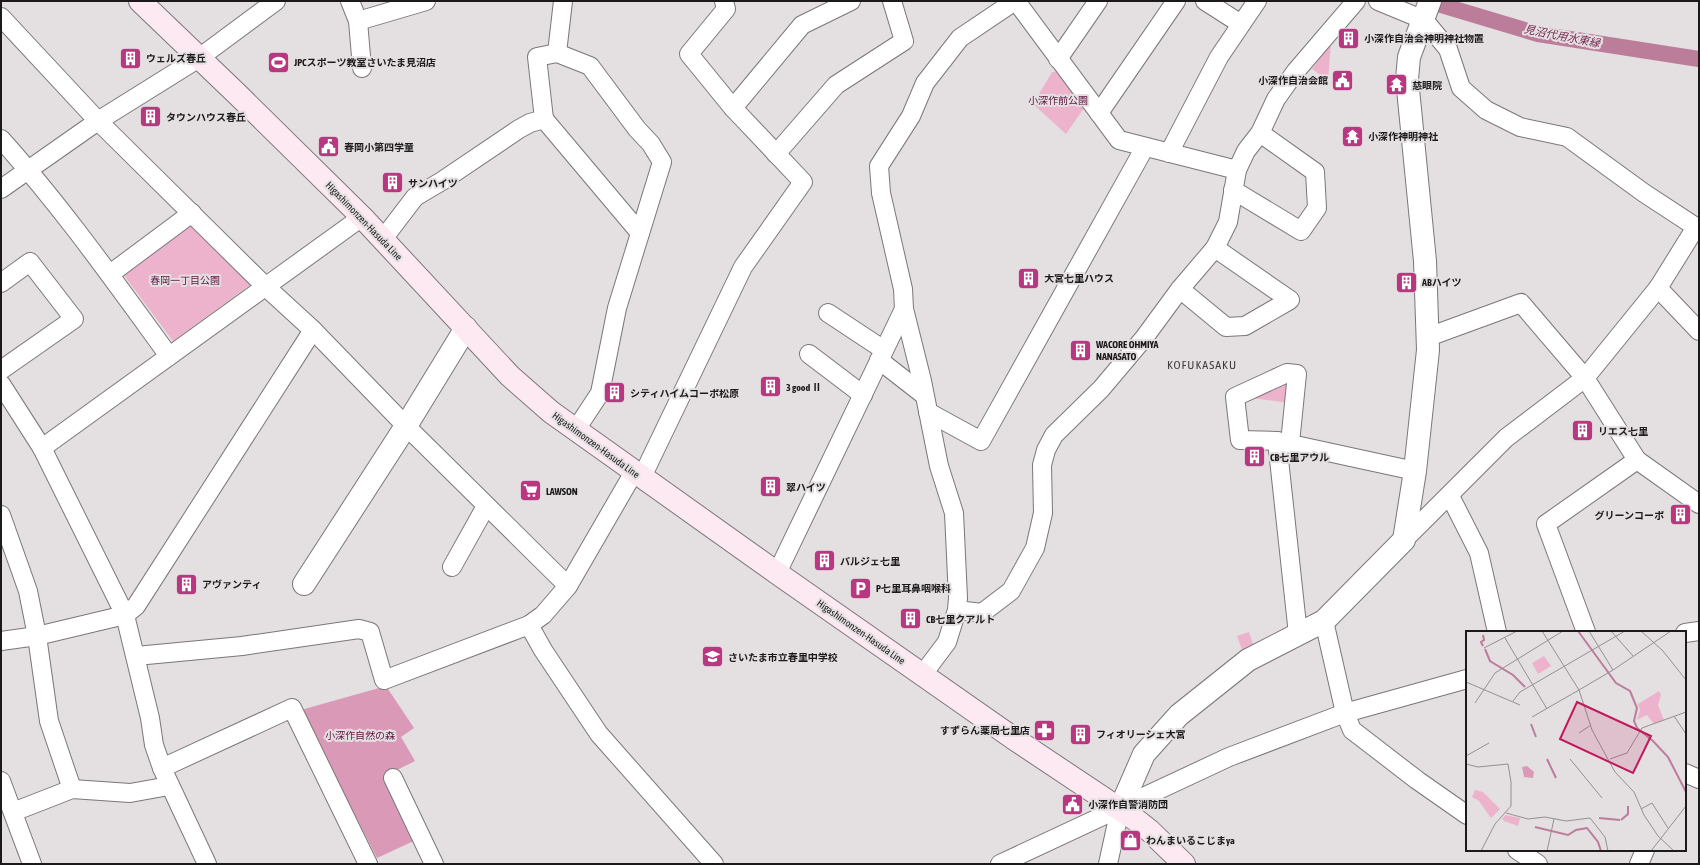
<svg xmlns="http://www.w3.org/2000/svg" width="1700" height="865" viewBox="0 0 1700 865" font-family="'Asap Condensed','Noto Sans JP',sans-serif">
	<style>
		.green { fill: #edb3cd }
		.forest { fill: #da99b7 }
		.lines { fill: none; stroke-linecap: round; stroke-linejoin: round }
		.canal { stroke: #bc7d9b; stroke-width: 16 }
		.minor-casing { stroke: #7b7779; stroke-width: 20 }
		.tertiary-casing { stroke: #7b7779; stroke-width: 24 }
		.secondary-casing { stroke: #7b7779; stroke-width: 24 }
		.minor { stroke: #fff; stroke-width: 18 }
		.tertiary { stroke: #fff; stroke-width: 22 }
		.secondary { stroke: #fde9f2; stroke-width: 22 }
		.labels { text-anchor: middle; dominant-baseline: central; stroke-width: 4; stroke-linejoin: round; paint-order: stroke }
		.poi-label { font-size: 10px; font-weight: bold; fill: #1b191a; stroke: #e4dfe1; text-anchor: start }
		.park-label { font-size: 10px; fill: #5f133f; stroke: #e4dfe1 }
		.street-label { font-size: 10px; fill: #1b191a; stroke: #e4dfe1 }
		.water-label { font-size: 11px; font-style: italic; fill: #762a53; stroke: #e4dfe1 }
		.quarter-label { font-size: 12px; letter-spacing: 1px; fill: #403c3e; stroke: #e4dfe1 }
		.inset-river { fill: none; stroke: #bc7d9b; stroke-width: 2 }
		.inset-road { fill: none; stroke: #949091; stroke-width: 1 }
		.view { fill: #c2185b; fill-opacity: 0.15; stroke: #c2185b; stroke-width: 2 }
		.inset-edge { fill: none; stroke: #1b191a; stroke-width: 2 }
	</style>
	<rect width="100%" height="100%" fill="#e4dfe1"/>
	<!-- green -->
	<g class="green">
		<polygon points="1331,44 1328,80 1312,69"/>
		<polygon points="1060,71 1084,102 1084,108 1066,134 1033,104 1052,72"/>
		<polygon points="191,224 250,285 173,341 123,274"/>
		<polygon points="1287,378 1289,403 1246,397"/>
		<polygon points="1249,632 1254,647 1244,655 1237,636"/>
	</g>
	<!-- forest -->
	<polygon class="forest" points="386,686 414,728 401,737 415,761 385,776 418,839 377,858 301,710"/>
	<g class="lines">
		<!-- canal -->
		<polyline class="canal" points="1428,1 1538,34 1699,59"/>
		<defs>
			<g id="minor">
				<polyline points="350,1 358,21 362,68"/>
				<polyline points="1016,1 1119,140 1237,170"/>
				<polyline points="1205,1 1241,24"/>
				<polyline points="1378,1 1424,20 1448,49 1461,88 1486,110 1520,127 1567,137 1644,193 1699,229"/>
				<polyline points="1,17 98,121 266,287 313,330 406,426 568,586"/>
				<polyline points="358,21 426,1"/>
				<polyline points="557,53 563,1"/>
				<polyline points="1058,59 1098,1"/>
				<polyline points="733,108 802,25 851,1"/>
				<polyline points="1099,113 1176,1"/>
				<polyline points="544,119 537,57 557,53 590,66 637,129 651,144 662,162 617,308 600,393 575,431"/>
				<path d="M 1,139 C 62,207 115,282 169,356"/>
				<polyline points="1169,153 1219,57 1257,1"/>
				<polyline points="776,154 836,85 904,41 892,1"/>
				<polyline points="1,189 98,121 199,58 276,1"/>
				<polyline points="1233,190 1301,231 1317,208 1315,172 1260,133"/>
				<polyline points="383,239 415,197 442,181 519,129 530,123 544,119 640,233"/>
				<polyline points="110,274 192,213"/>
				<polyline points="1,283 30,262 74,319 1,370"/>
				<polyline points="1658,288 1699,331"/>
				<polyline points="1180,289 1226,327 1245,326 1290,300 1215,248"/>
				<polyline points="828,313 884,350"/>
				<polyline points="1428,337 1521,303 1585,378 1637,460 1699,504"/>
				<polyline points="809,354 863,395"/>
				<polyline points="879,360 924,395"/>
				<polyline points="1,384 42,448 125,615 150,718 154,745 162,768 207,864"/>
				<polyline points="928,412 981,441 1145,147"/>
				<polyline points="1277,441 1298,634"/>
				<polyline points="1290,443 1297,374 1287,373 1235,397 1240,440 1277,441 1415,471"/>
				<polyline points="42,448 362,217"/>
				<polyline points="642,477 743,267 803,182 733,108 689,54 726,9 724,1"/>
				<polyline points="1450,496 1479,553 1497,632"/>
				<polyline points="1,515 28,591 37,636 49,721 72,789"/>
				<polyline points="1404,540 1506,438 1585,378 1658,288 1696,227"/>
				<polyline points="452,567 486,506"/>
				<polyline points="777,573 904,309"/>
				<polyline points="957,610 982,613 1011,591 1035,548 1043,513 1042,465 1046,450 1054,435 1101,389 1144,338 1180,289 1215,248 1228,222 1237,170 1246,151 1260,133 1276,99 1296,71 1356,1"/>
				<polyline points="1324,621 1345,713 1352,730 1417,780 1467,815"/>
				<polyline points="529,625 543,650 599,734 714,864"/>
				<polyline points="1586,632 1546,524 1637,460"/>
				<polyline points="1685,633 1699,631"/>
				<polyline points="1,641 37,636 125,615 136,606 313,330"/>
				<polyline points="136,656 242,646 359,629 370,632 384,680 529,625 543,615 568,586 634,472"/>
				<polyline points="923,674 947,642 957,610 958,598 954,513 939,466 922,381 904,309 903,289 881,193 879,166 911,116 925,83 960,38 1015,1"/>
				<polyline points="162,768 292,708 368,864"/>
				<polyline points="1685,773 1699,779"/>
				<polyline points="393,778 434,864"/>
				<polyline points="1,781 32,864"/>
				<polyline points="13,812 72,789 130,793 169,786"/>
				<polyline points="1517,850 1538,864"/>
				<polyline points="1000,864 1229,757 1345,713 1467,679"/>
				<polyline points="1108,864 1120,809"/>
				<polyline points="1639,864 1645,850"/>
			</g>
			<g id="tertiary">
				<polyline points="304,584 406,426 466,328"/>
				<polyline points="1120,809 1144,754 1179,715 1248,660 1324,621 1404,540 1415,471 1428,350 1425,261 1407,79 1409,57 1430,1"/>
			</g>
			<polyline id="secondary" points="140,1 236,93 362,217 510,376 551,412 777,573 1013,738 1136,820 1150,831 1184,864"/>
		</defs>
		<!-- minor casing -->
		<use href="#minor" class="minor-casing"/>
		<!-- tertiary casing -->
		<use href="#tertiary" class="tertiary-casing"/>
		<!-- secondary casing -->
		<use href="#secondary" class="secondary-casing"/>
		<!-- minor -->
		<use href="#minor" class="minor"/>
		<!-- tertiary -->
		<use href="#tertiary" class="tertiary"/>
		<!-- secondary -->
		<use href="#secondary" class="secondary"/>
	</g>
	<!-- icons -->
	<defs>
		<symbol id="building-square" viewBox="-11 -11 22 22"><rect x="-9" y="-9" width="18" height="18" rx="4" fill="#b83780" stroke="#e4dfe1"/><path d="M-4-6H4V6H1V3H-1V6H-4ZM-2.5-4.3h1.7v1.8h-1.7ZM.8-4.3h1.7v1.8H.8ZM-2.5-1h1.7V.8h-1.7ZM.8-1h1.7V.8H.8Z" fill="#fff"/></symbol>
		<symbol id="stadium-square" viewBox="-11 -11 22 22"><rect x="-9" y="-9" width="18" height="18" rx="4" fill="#b83780" stroke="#e4dfe1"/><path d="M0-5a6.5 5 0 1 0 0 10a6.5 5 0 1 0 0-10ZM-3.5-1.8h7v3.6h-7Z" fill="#fff"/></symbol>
		<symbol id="civic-square" viewBox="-11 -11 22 22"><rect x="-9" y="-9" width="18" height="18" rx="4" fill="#b83780" stroke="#e4dfe1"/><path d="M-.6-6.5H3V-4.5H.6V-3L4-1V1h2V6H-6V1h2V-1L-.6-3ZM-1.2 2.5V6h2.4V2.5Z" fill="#fff"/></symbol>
		<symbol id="temple-square" viewBox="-11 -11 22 22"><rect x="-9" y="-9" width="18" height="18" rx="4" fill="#b83780" stroke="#e4dfe1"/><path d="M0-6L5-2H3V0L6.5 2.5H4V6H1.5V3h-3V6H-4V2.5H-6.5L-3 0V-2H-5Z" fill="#fff"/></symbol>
		<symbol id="supermarket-square" viewBox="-11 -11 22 22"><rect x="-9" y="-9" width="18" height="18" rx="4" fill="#b83780" stroke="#e4dfe1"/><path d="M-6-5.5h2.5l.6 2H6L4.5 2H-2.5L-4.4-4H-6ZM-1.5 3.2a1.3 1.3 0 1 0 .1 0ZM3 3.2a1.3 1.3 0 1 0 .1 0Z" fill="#fff"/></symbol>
		<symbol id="parking-square" viewBox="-11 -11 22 22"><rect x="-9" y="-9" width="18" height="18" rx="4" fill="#b83780" stroke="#e4dfe1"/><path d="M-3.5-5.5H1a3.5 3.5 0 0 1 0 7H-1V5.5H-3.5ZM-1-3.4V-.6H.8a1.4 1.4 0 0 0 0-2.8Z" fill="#fff"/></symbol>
		<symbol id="school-square" viewBox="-11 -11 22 22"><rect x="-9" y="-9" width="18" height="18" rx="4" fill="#b83780" stroke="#e4dfe1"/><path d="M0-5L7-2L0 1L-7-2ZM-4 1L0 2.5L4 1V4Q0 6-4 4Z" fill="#fff"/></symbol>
		<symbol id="pharmacy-square" viewBox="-11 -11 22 22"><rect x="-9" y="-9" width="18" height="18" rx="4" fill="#b83780" stroke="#e4dfe1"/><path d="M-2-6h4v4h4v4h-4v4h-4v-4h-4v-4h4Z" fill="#fff"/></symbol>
		<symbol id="shop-square" viewBox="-11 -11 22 22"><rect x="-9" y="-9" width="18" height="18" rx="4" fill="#b83780" stroke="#e4dfe1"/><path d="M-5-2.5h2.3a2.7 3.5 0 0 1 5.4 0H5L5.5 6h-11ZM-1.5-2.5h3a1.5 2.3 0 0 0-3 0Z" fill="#fff"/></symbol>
	</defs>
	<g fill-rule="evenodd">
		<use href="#building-square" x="1336" y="26" width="25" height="25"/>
		<use href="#building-square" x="118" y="46" width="25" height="25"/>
		<use href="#stadium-square" x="266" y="50" width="25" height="25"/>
		<use href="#civic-square" x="1330" y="68" width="25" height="25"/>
		<use href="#temple-square" x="1384" y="72" width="25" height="25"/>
		<use href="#building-square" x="138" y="104" width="25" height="25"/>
		<use href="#temple-square" x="1340" y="124" width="25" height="25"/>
		<use href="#civic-square" x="316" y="134" width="25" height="25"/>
		<use href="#building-square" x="380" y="170" width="25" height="25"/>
		<use href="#building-square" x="1016" y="266" width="25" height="25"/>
		<use href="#building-square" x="1394" y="270" width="25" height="25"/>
		<use href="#building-square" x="1068" y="338" width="25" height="25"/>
		<use href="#building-square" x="758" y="374" width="25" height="25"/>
		<use href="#building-square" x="602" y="380" width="25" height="25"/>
		<use href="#building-square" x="1570" y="418" width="25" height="25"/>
		<use href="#building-square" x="1242" y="444" width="25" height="25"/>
		<use href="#building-square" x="758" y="474" width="25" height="25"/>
		<use href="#supermarket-square" x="518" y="478" width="25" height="25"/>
		<use href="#building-square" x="1668" y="502" width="25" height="25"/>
		<use href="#building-square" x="812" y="548" width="25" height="25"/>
		<use href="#building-square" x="174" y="572" width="25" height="25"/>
		<use href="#parking-square" x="848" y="576" width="25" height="25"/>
		<use href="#building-square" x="898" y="606" width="25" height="25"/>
		<use href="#school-square" x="700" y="644" width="25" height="25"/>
		<use href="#pharmacy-square" x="1032" y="718" width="25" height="25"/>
		<use href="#building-square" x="1068" y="722" width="25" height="25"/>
		<use href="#civic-square" x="1060" y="792" width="25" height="25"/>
		<use href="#shop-square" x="1118" y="828" width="25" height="25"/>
	</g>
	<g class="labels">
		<!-- poi labels -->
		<g class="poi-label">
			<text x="1364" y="38">小深作自治会神明神社物置</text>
			<text x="146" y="58">ウェルズ春丘</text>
			<text x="294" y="62">JPCスポーツ教室さいたま見沼店</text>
			<text x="1328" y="80" text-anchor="end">小深作自治会館</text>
			<text x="1412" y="85">慈眼院</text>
			<text x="166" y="117">タウンハウス春丘</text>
			<text x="1368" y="136">小深作神明神社</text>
			<text x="344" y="147">春岡小第四学童</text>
			<text x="408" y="183">サンハイツ</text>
			<text x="1044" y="278">大宮七里ハウス</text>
			<text x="1422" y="282">ABハイツ</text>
			<text x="1096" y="344">WACORE OHMIYA<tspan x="1096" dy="12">NANASATO</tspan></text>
			<text x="786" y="387">3 good Ⅱ</text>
			<text x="630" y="393">シティハイムコーポ松原</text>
			<text x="1598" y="431">リエス七里</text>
			<text x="1270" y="457">CB七里アウル</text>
			<text x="786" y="487">翠ハイツ</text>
			<text x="546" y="491">LAWSON</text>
			<text x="1664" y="515" text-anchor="end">グリーンコーポ</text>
			<text x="840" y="561">パルジェ七里</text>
			<text x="202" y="584">アヴァンティ</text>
			<text x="876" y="588">P七里耳鼻咽喉科</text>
			<text x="926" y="619">CB七里クアルト</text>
			<text x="728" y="657">さいたま市立春里中学校</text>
			<text x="1030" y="730" text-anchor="end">すずらん薬局七里店</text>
			<text x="1096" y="734">フィオリーシェ大宮</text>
			<text x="1088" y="804">小深作自警消防団</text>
			<text x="1146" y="840">わんまいるこじまya</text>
		</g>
		<!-- park labels -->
		<g class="park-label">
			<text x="1058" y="100">小深作前公園</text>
			<text x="185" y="280">春岡一丁目公園</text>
			<text x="360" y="735">小深作自然の森</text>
		</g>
		<!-- street labels -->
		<g class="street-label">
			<text transform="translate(364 221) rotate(46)">Higashimonzen-Hasuda Line</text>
			<text transform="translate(596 445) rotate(36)">Higashimonzen-Hasuda Line</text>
			<text transform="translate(861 632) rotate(35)">Higashimonzen-Hasuda Line</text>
		</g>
		<!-- water labels -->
		<g class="water-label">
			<text transform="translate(1562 36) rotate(11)">見沼代用水東縁</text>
		</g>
		<!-- quarter labels -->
		<g class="quarter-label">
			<text x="1202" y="365">KOFUKASAKU</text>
		</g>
	</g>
	<!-- overview -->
	<g transform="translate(1466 631)">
		<rect width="220" height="220" fill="#e4dfe1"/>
		<path d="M 78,25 L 85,35 L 72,43 L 66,32 ZM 193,60 L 195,64 L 192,74 L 198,89 L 188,93 L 181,84 L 171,89 L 174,79 L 172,73 ZM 9,159 L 17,161 L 34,178 L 25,187 L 13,170 L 6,166 ZM 39,184 L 54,187 L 52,195 L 38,190 L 36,188 Z" fill="#edb3cd"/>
		<path d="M 61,135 L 68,141 L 67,147 L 58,146 L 56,136 Z" fill="#da99b7"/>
		<path class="inset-river" d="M 112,0 L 150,52 L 164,60 L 171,77 L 168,90 L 171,97 L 187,110 L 202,126 L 220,161M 17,15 L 15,11 L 18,9 L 17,4M 19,18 L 24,30 L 47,44 L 59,56M 65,93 L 70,106M 81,128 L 90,147M 133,187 L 154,189M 155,189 L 162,183 L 162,175M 69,196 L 102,204 L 110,199 L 121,197 L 132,211 L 135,220"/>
		<path class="inset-road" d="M 76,0 L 113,59 L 126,99 L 149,141 L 168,161 L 178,184 L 192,205 L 208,220M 145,0 L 167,25M 175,0 L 197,20 L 220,49M 39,7 L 81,78M 18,17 L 51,0M 147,39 L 205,0M 0,51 L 54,74M 113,59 L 147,39 L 123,0M 47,70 L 54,61 L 159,0M 9,72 L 29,42 L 97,0M 208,85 L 220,103M 66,86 L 113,59M 113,102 L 125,94M 0,125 L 23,112M 104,128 L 136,167M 144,128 L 161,122 L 176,97 L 220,81M 0,133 L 12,136 L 42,133 L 45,151 L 45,175 L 29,193 L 15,220M 175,178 L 186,172 L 202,197M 40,182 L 62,188 L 79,186 L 100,190 L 124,187 L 139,206 L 142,220M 81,220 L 88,188M 185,220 L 220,175"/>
		<path class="view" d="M 111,71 L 185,105 L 167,142 L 94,108 Z"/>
		<rect width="220" height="220" class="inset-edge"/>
	</g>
	<!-- border -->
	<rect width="1700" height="865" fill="none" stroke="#1b191a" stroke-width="4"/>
</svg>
